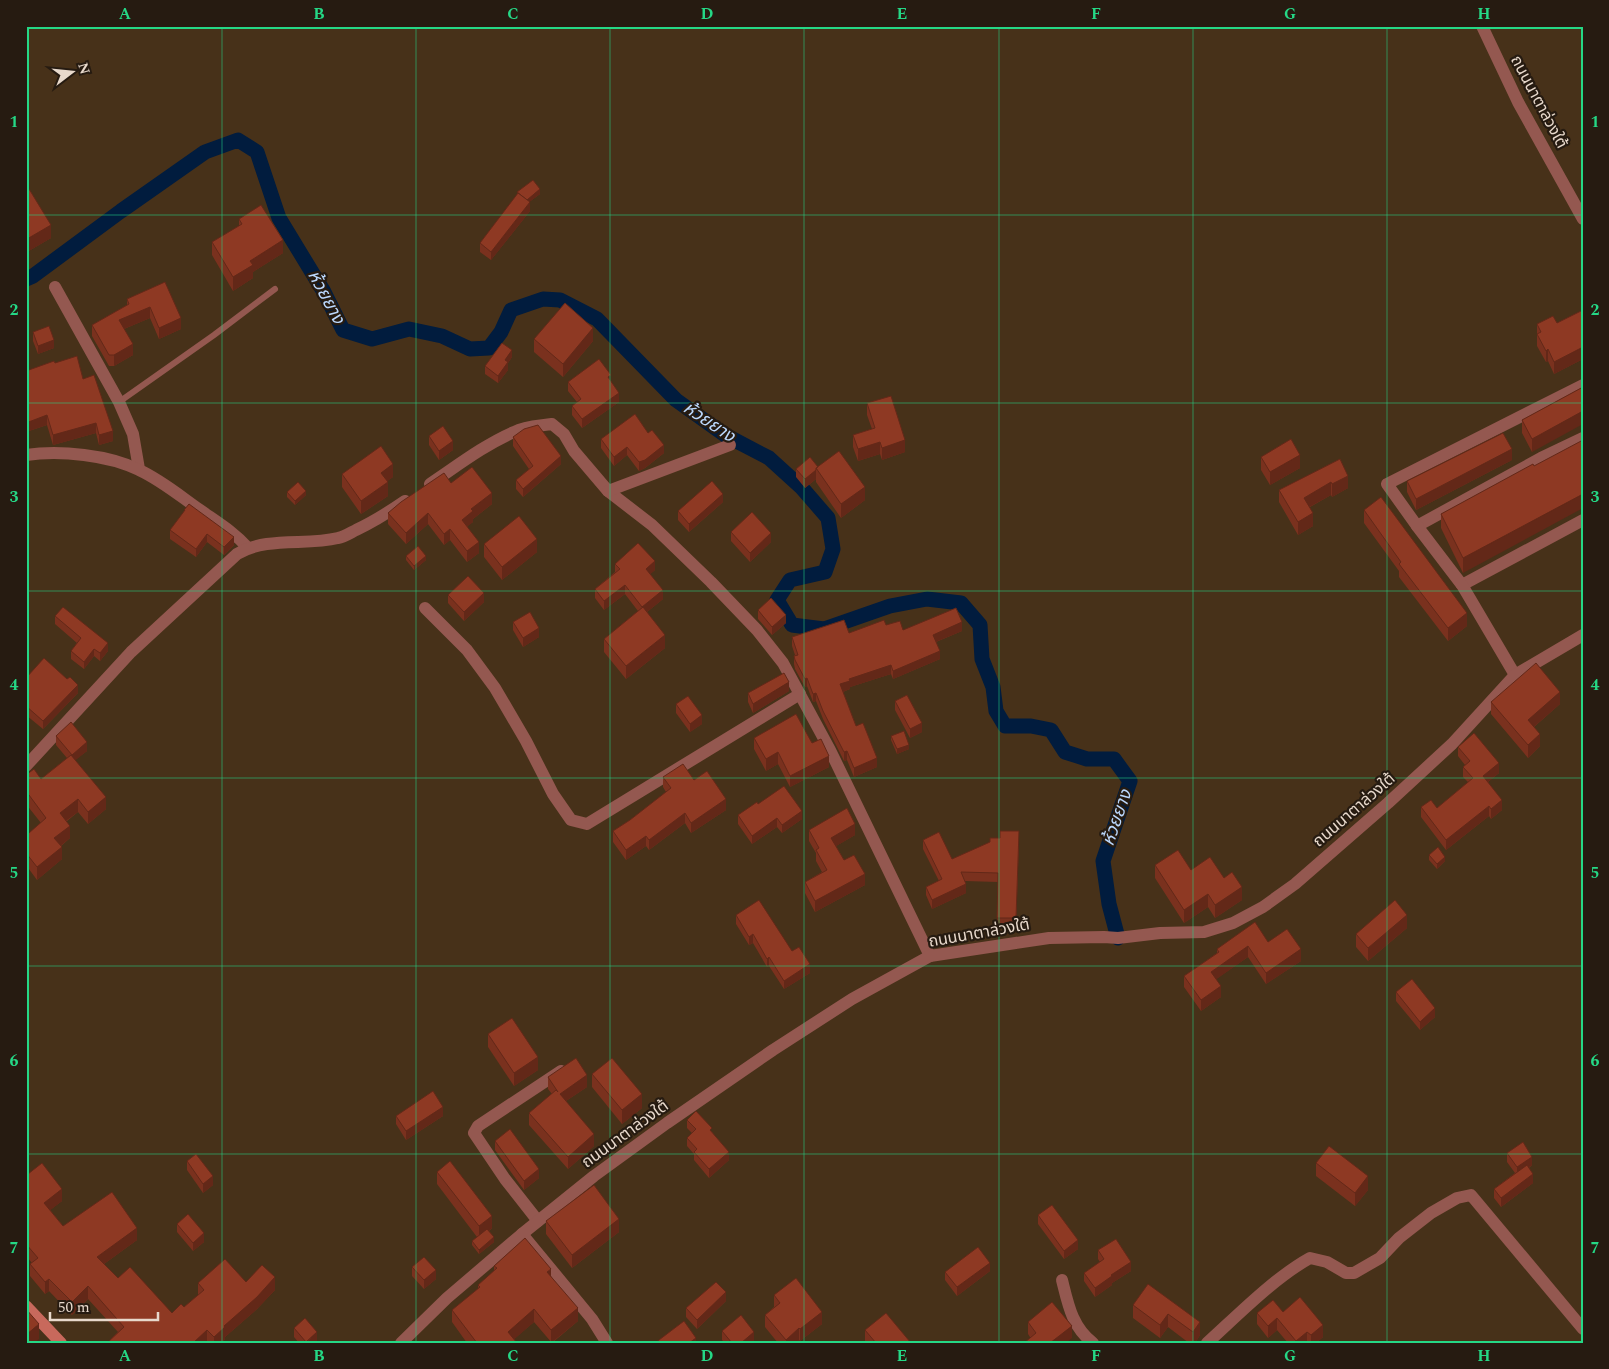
<svg xmlns="http://www.w3.org/2000/svg" width="1609" height="1369" viewBox="0 0 1609 1369" font-family="Spectral,'Noto Sans Thai',serif">
	<style>
		.lines { fill: none; stroke-linecap: round; stroke-linejoin: round }
		.canal { stroke: #011c3e; stroke-width: 15 }
		.service { stroke: #945850; stroke-width: 6 }
		.minor { stroke: #945850; stroke-width: 12 }
		.secondary { stroke: #c8695c; stroke-width: 12 }
		.wall { fill: #7a311e }
		.shaded-wall { fill: #632818 }
		.building { fill: #8e3923; stroke: #632818 }
		.grid { fill: none; stroke: #25d886; stroke-width: 1; stroke-opacity: 0.55 }
		.labels { text-anchor: middle; dominant-baseline: central; stroke-width: 4.5; stroke-linejoin: round; paint-order: stroke }
		.street-label { font-size: 16px; fill: #e8d9cc; stroke: #261b11 }
		.water-label { font-size: 18px; font-style: italic; fill: #bbd8fd; stroke: #261b11 }
		.neatline { fill: none; stroke: #25d886; stroke-width: 2 }
		.grid-label { font-size: 16px; text-anchor: middle; font-weight: bold; fill: #25d886 }
	</style>
	<rect width="100%" height="100%" fill="#473119"/>
	<g class="lines">
		<!-- canal -->
		<polyline class="canal" points="26,279 33,276 121,211 205,152 238,140 257,152 279,218 324,292 343,330 372,339 409,329 442,336 470,349 489,348 501,332 511,310 543,299 560,300 597,319 676,400 725,435 769,458 802,488 828,518 833,549 825,572 790,580 777,600 792,625 824,629 890,606 927,599 961,603 980,625 982,659 993,687 996,711 1005,726 1031,726 1051,730 1065,752 1087,759 1114,759 1130,781 1103,861 1109,904 1118,938"/>
		<!-- service -->
		<polyline class="service" points="119,402 214,335 275,289"/>
		<!-- minor -->
		<g class="minor">
			<polyline points="1482,26 1518,102 1583,219"/>
			<polyline points="55,287 119,402 133,434 139,469"/>
			<path d="M 26,455 C 60,450 109,455 139,470 C 161,480 180,496 200,510 C 217,522 234,532 248,548"/>
			<path d="M 430,484 C 457,466 484,445 514,432 C 526,426 540,426 552,424 L 564,434 L 574,451 L 608,491 L 652,525 L 711,582 L 757,630 L 783,663 L 830,750 L 930,956"/>
			<polyline points="608,491 730,445"/>
			<polyline points="1417,526 1541,458 1583,438"/>
			<polyline points="1462,585 1583,520"/>
			<polyline points="425,608 467,650 495,688 526,741 553,794 571,820 587,824 800,694"/>
			<polyline points="1515,675 1462,585 1417,526 1387,484 1583,385"/>
			<path d="M 26,766 L 131,652 L 237,554 C 268,536 305,546 338,538 C 344,537 350,533 356,530 C 373,522 389,512 405,501"/>
			<polyline points="538,1221 505,1179 474,1133 478,1126 561,1071"/>
			<polyline points="522,1234 592,1319 607,1343"/>
			<path d="M 1062,1280 C 1068,1304 1072,1327 1093,1343"/>
			<polyline points="401,1343 447,1298 522,1234 594,1176 667,1123 773,1050 852,999 930,956 1049,938 1104,937 1118,938 1160,933 1204,932 1233,923 1263,907 1295,884 1388,803 1452,744 1515,675 1583,635"/>
			<path d="M 1207,1343 C 1238,1315 1274,1278 1310,1258 L 1327,1262 L 1346,1273 L 1354,1273 L 1380,1258 L 1399,1238 L 1431,1213 L 1457,1198 L 1471,1195 L 1583,1329"/>
		</g>
		<!-- secondary -->
		<polyline class="secondary" points="26,1306 61,1343"/>
	</g>
	<!-- wall -->
	<g class="wall">
		<polygon points="26,184 51,238 27,252 26,251"/>
		<polygon points="517,192 540,194 529,202 530,211 491,260 480,252 480,243 517,195"/>
		<polygon points="239,219 283,253 253,272 253,278 233,291 212,255 212,242 239,226"/>
		<polygon points="165,282 181,329 159,339 150,318 124,329 133,355 114,366 109,366 92,336 92,325 127,305 127,299"/>
		<polygon points="1583,310 1583,359 1554,374 1548,361 1546,362 1537,346 1537,324 1557,323"/>
		<polygon points="33,332 54,348 38,354 33,341"/>
		<polygon points="534,339 593,341 563,377 534,352"/>
		<polygon points="512,357 508,363 508,370 498,383 485,374 485,366"/>
		<polygon points="55,363 83,379 113,441 99,445 96,433 53,445 47,425 26,432"/>
		<polygon points="611,381 619,402 582,428 572,415 572,406 577,402 568,391 568,382"/>
		<polygon points="1583,387 1532,452 1522,433 1522,420"/>
		<polygon points="867,403 905,452 882,460 880,454 858,461 853,447 853,435 872,429 867,415"/>
		<polygon points="648,433 664,453 645,468 639,471 627,455 614,466 601,448 601,439"/>
		<polygon points="429,436 453,450 439,460 429,445"/>
		<polygon points="513,437 561,464 523,497 516,489 516,480 529,469 513,446"/>
		<polygon points="1261,457 1300,468 1270,485 1261,470"/>
		<polygon points="1340,459 1348,488 1332,497 1331,495 1310,507 1313,526 1298,535 1279,502 1279,490"/>
		<polygon points="1512,460 1416,510 1407,492 1407,481"/>
		<polygon points="1534,466 1463,573 1441,528 1441,514"/>
		<polygon points="818,467 865,500 841,518 816,482 816,479 805,488 796,477 796,469"/>
		<polygon points="342,474 393,477 387,481 388,496 361,514 342,487"/>
		<polygon points="451,483 492,504 473,519 473,522 467,526 479,553 467,562 450,540 444,545 428,524 406,544 388,524 388,513"/>
		<polygon points="287,492 306,495 295,505 287,497"/>
		<polygon points="723,502 689,532 678,520 678,511"/>
		<polygon points="184,510 234,545 224,555 207,542 196,557 170,539 170,530 184,512"/>
		<polygon points="1364,510 1467,626 1448,641 1399,577 1399,571 1364,523"/>
		<polygon points="731,532 771,542 750,562 731,541"/>
		<polygon points="484,544 537,552 502,580 484,557"/>
		<polygon points="406,556 426,560 414,570 406,560"/>
		<polygon points="615,564 655,570 650,574 663,599 647,612 665,648 626,679 604,652 604,639 638,611 625,594 604,610 595,598 595,589 615,572"/>
		<polygon points="448,595 484,602 464,621 448,603"/>
		<polygon points="758,610 786,623 772,635 758,619"/>
		<polygon points="55,616 108,651 100,661 94,656 84,669 71,659 71,651 77,643 55,624"/>
		<polygon points="513,622 539,637 523,647 513,630"/>
		<polygon points="886,625 903,630 962,631 936,642 940,659 893,679 891,674 850,687 850,689 843,692 856,726 877,767 854,777 847,760 844,761 823,719 816,701 813,702 807,686 805,687 795,669 794,664 794,656 795,655 792,646 792,637 849,633"/>
		<polygon points="26,678 78,693 43,729 26,715"/>
		<polygon points="789,691 753,713 748,702 748,693"/>
		<polygon points="895,701 922,732 910,738 895,710"/>
		<polygon points="1491,702 1560,704 1534,727 1540,746 1528,758 1491,714"/>
		<polygon points="676,704 702,724 690,732 676,713"/>
		<polygon points="56,736 87,751 75,760 106,809 88,824 78,812 67,821 70,838 61,846 62,859 37,880 26,865 26,829 29,833 41,823 26,804 26,775 41,779 67,758 56,745"/>
		<polygon points="891,736 909,749 897,754 891,740"/>
		<polygon points="754,738 812,743 829,767 790,787 778,764 766,771 754,749"/>
		<polygon points="1458,747 1499,773 1488,782 1502,810 1491,819 1489,816 1446,850 1421,817 1421,807 1437,808 1468,782 1463,777 1463,767 1465,765 1458,756"/>
		<polygon points="663,777 694,780 726,810 691,833 685,823 649,850 646,846 626,860 613,842 613,831 630,820 666,792 663,787"/>
		<polygon points="758,804 802,819 782,833 777,827 752,844 738,824 738,815"/>
		<polygon points="809,830 855,835 836,846 844,860 865,885 815,912 805,893 805,882 822,872 816,861 816,853 809,841"/>
		<polygon points="923,840 952,859 1019,840 1016,927 997,926 998,882 965,881 966,893 932,909 926,895 926,887 939,881 923,849"/>
		<polygon points="1429,855 1445,861 1437,869 1429,860"/>
		<polygon points="1155,865 1191,870 1224,878 1242,900 1215,918 1208,907 1184,923 1155,878"/>
		<polygon points="736,915 792,951 810,973 784,989 769,966 767,967 753,943 749,945 736,924"/>
		<polygon points="1407,928 1368,961 1356,947 1356,934"/>
		<polygon points="1268,942 1301,961 1266,984 1248,957 1216,979 1221,997 1201,1011 1184,987 1184,976 1217,953 1217,949"/>
		<polygon points="1396,992 1435,1017 1420,1030 1396,1001"/>
		<polygon points="488,1034 538,1070 514,1086 488,1047"/>
		<polygon points="592,1074 642,1108 622,1124 592,1087"/>
		<polygon points="548,1077 587,1087 566,1101 594,1146 568,1169 529,1125 529,1113 552,1094 548,1089"/>
		<polygon points="396,1116 443,1116 406,1140 396,1124"/>
		<polygon points="687,1120 712,1132 729,1160 709,1178 694,1160 694,1154 687,1146 687,1138 692,1133 687,1128"/>
		<polygon points="495,1141 539,1178 524,1190 495,1150"/>
		<polygon points="1507,1153 1532,1165 1529,1168 1533,1183 1501,1207 1494,1198 1494,1189 1515,1173 1507,1162"/>
		<polygon points="187,1161 213,1185 203,1193 187,1170"/>
		<polygon points="1316,1163 1368,1190 1355,1206 1316,1176"/>
		<polygon points="26,1171 28,1174 62,1201 50,1210 63,1226 137,1240 104,1264 118,1278 172,1313 184,1307 198,1295 198,1283 246,1282 275,1290 257,1309 225,1337 225,1339 222,1343 207,1343 207,1342 206,1343 107,1343 118,1332 88,1299 72,1315 49,1291 45,1294 30,1276 30,1264 32,1263 26,1256"/>
		<polygon points="437,1172 492,1228 489,1231 494,1242 479,1254 472,1245 472,1241 477,1237 437,1184"/>
		<polygon points="1038,1215 1078,1249 1064,1259 1038,1224"/>
		<polygon points="546,1221 619,1232 572,1268 546,1234"/>
		<polygon points="177,1224 204,1242 193,1251 177,1232"/>
		<polygon points="1098,1250 1131,1271 1112,1283 1112,1285 1095,1297 1084,1281 1084,1273 1100,1262 1098,1259"/>
		<polygon points="494,1266 551,1276 578,1321 552,1343 534,1322 514,1339 517,1343 467,1343 452,1322 452,1310 478,1289 478,1285 494,1271"/>
		<polygon points="412,1267 436,1279 424,1289 412,1276"/>
		<polygon points="990,1271 957,1296 945,1280 945,1272"/>
		<polygon points="774,1295 822,1324 800,1341 799,1340 796,1343 778,1343 765,1327 765,1315 774,1307"/>
		<polygon points="726,1301 697,1329 686,1317 686,1308"/>
		<polygon points="1133,1305 1200,1322 1200,1335 1195,1343 1189,1343 1168,1327 1160,1338 1133,1318"/>
		<polygon points="1283,1312 1323,1337 1316,1343 1288,1343 1277,1330 1268,1338 1257,1324 1257,1313"/>
		<polygon points="1028,1322 1072,1338 1030,1337 1028,1334"/>
		<polygon points="294,1328 317,1341 315,1343 299,1343 294,1337"/>
		<polygon points="865,1330 911,1343 865,1343"/>
		<polygon points="722,1331 754,1341 752,1343 725,1343 722,1340"/>
	</g>
	<!-- shaded-wall -->
	<g class="shaded-wall">
		<polygon points="540,189 540,194 524,206 524,201"/>
		<polygon points="530,202 530,211 491,260 491,252"/>
		<polygon points="51,225 51,238 27,252 27,239"/>
		<polygon points="283,240 283,253 253,272 253,278 233,291 233,277 250,261"/>
		<polygon points="150,307 150,318 119,331 119,320"/>
		<polygon points="181,318 181,329 159,339 159,328"/>
		<polygon points="593,328 593,341 563,377 563,364"/>
		<polygon points="54,340 54,348 38,354 38,346"/>
		<polygon points="133,344 133,355 114,366 114,355"/>
		<polygon points="1583,347 1583,359 1554,374 1554,362"/>
		<polygon points="1548,349 1548,361 1546,362 1546,351"/>
		<polygon points="512,350 512,357 508,363 508,370 498,383 498,376 505,360"/>
		<polygon points="619,393 619,402 582,428 582,419"/>
		<polygon points="1583,411 1583,424 1532,452 1532,439"/>
		<polygon points="47,415 47,425 26,432 26,423"/>
		<polygon points="96,423 96,433 53,445 53,435"/>
		<polygon points="113,431 113,441 99,445 99,435"/>
		<polygon points="905,440 905,452 882,460 882,448"/>
		<polygon points="453,441 453,450 439,460 439,451"/>
		<polygon points="880,442 880,454 858,461 858,449"/>
		<polygon points="664,445 664,453 645,468 639,471 639,462"/>
		<polygon points="627,447 627,455 614,466 614,457"/>
		<polygon points="1512,449 1512,460 1416,510 1416,499"/>
		<polygon points="1300,455 1300,468 1270,485 1270,472"/>
		<polygon points="561,456 561,464 523,497 523,489"/>
		<polygon points="393,464 393,477 381,486 381,473"/>
		<polygon points="816,470 816,479 805,488 805,479"/>
		<polygon points="1348,476 1348,488 1332,497 1332,484"/>
		<polygon points="388,482 388,496 361,514 361,501"/>
		<polygon points="1331,482 1331,495 1304,510 1304,498"/>
		<polygon points="865,487 865,500 841,518 841,504"/>
		<polygon points="306,491 306,495 295,505 295,501"/>
		<polygon points="492,493 492,504 473,519 473,522 462,531 462,520 471,509"/>
		<polygon points="723,494 723,502 689,532 689,524"/>
		<polygon points="1583,494 1583,508 1463,573 1463,558"/>
		<polygon points="428,513 428,524 406,544 406,533"/>
		<polygon points="1313,513 1313,526 1298,535 1298,522"/>
		<polygon points="450,529 450,540 444,545 444,534"/>
		<polygon points="771,533 771,542 750,562 750,553"/>
		<polygon points="207,534 207,542 196,557 196,549"/>
		<polygon points="234,537 234,545 224,555 224,547"/>
		<polygon points="537,539 537,552 502,580 502,567"/>
		<polygon points="479,542 479,553 467,562 467,551"/>
		<polygon points="426,556 426,560 414,570 414,566"/>
		<polygon points="655,561 655,570 646,578 646,569"/>
		<polygon points="625,585 625,594 604,610 604,601"/>
		<polygon points="663,590 663,599 642,616 642,607"/>
		<polygon points="484,593 484,602 464,621 464,612"/>
		<polygon points="1467,613 1467,626 1448,641 1448,628"/>
		<polygon points="786,615 786,623 772,635 772,627"/>
		<polygon points="962,622 962,631 933,643 933,635"/>
		<polygon points="539,628 539,637 523,647 523,638"/>
		<polygon points="665,635 665,648 626,679 626,666"/>
		<polygon points="108,643 108,651 100,661 100,653"/>
		<polygon points="94,649 94,656 84,669 84,662"/>
		<polygon points="940,651 940,659 893,679 893,671"/>
		<polygon points="891,665 891,674 850,687 850,689 840,693 840,684 849,679"/>
		<polygon points="807,678 807,686 805,687 805,679"/>
		<polygon points="789,682 789,691 753,713 753,704"/>
		<polygon points="78,685 78,693 43,729 43,721"/>
		<polygon points="1560,692 1560,704 1528,732 1528,720"/>
		<polygon points="816,693 816,701 813,702 813,694"/>
		<polygon points="702,715 702,724 690,732 690,724"/>
		<polygon points="922,723 922,732 910,738 910,729"/>
		<polygon points="1540,734 1540,746 1528,758 1528,745"/>
		<polygon points="87,742 87,751 72,763 72,755"/>
		<polygon points="909,745 909,749 897,754 897,749"/>
		<polygon points="847,751 847,760 844,761 844,752"/>
		<polygon points="778,752 778,764 766,771 766,759"/>
		<polygon points="829,756 829,767 790,787 790,776"/>
		<polygon points="877,758 877,767 854,777 854,768"/>
		<polygon points="1499,763 1499,773 1483,786 1483,776"/>
		<polygon points="106,797 106,809 88,824 88,812"/>
		<polygon points="78,799 78,812 60,825 60,813"/>
		<polygon points="726,799 726,810 691,833 691,823"/>
		<polygon points="1502,800 1502,810 1491,819 1491,809"/>
		<polygon points="1489,806 1489,816 1446,850 1446,840"/>
		<polygon points="802,811 802,819 782,833 782,825"/>
		<polygon points="685,813 685,823 649,850 649,840"/>
		<polygon points="777,818 777,827 752,844 752,836"/>
		<polygon points="855,824 855,835 831,849 831,838"/>
		<polygon points="70,826 70,838 54,851 54,838"/>
		<polygon points="646,836 646,846 626,860 626,850"/>
		<polygon points="62,847 62,859 37,880 37,867"/>
		<polygon points="1445,857 1445,861 1437,869 1437,864"/>
		<polygon points="865,874 865,885 815,912 815,901"/>
		<polygon points="966,884 966,893 932,909 932,900"/>
		<polygon points="1242,887 1242,900 1215,918 1215,905"/>
		<polygon points="1208,894 1208,907 1184,923 1184,910"/>
		<polygon points="1407,915 1407,928 1368,961 1368,948"/>
		<polygon points="753,934 753,943 749,945 749,937"/>
		<polygon points="1248,946 1248,957 1211,983 1211,972"/>
		<polygon points="1301,949 1301,961 1266,984 1266,973"/>
		<polygon points="769,957 769,966 767,967 767,959"/>
		<polygon points="810,964 810,973 784,989 784,981"/>
		<polygon points="1221,986 1221,997 1201,1011 1201,1000"/>
		<polygon points="1435,1008 1435,1017 1420,1030 1420,1022"/>
		<polygon points="538,1057 538,1070 514,1086 514,1073"/>
		<polygon points="587,1075 587,1087 560,1105 560,1094"/>
		<polygon points="642,1094 642,1108 622,1124 622,1110"/>
		<polygon points="443,1107 443,1116 406,1140 406,1131"/>
		<polygon points="594,1134 594,1146 568,1169 568,1157"/>
		<polygon points="729,1152 729,1160 709,1178 709,1169"/>
		<polygon points="1532,1157 1532,1165 1517,1176 1517,1167"/>
		<polygon points="539,1169 539,1178 524,1190 524,1181"/>
		<polygon points="1533,1174 1533,1183 1501,1207 1501,1198"/>
		<polygon points="213,1176 213,1185 203,1193 203,1184"/>
		<polygon points="1368,1176 1368,1190 1355,1206 1355,1193"/>
		<polygon points="62,1189 62,1201 44,1215 44,1203"/>
		<polygon points="492,1216 492,1228 479,1239 479,1226"/>
		<polygon points="619,1219 619,1232 572,1268 572,1255"/>
		<polygon points="137,1228 137,1240 97,1269 97,1257"/>
		<polygon points="204,1233 204,1242 193,1251 193,1243"/>
		<polygon points="494,1237 494,1242 479,1254 479,1250"/>
		<polygon points="1078,1240 1078,1249 1064,1259 1064,1251"/>
		<polygon points="1131,1262 1131,1271 1112,1283 1112,1285 1095,1297 1095,1288 1111,1275"/>
		<polygon points="990,1263 990,1271 957,1296 957,1287"/>
		<polygon points="551,1269 551,1282 547,1272"/>
		<polygon points="436,1270 436,1279 424,1289 424,1280"/>
		<polygon points="275,1277 275,1290 257,1309 225,1337 225,1339 222,1343 214,1343 214,1337 224,1326"/>
		<polygon points="49,1279 49,1291 45,1294 45,1282"/>
		<polygon points="88,1286 88,1299 72,1315 72,1302"/>
		<polygon points="726,1292 726,1301 697,1329 697,1320"/>
		<polygon points="578,1308 578,1321 551,1343 551,1330"/>
		<polygon points="534,1309 534,1322 510,1343 508,1332"/>
		<polygon points="822,1312 822,1324 800,1341 800,1329"/>
		<polygon points="1168,1314 1168,1327 1160,1338 1160,1325"/>
		<polygon points="1277,1318 1277,1330 1268,1338 1268,1326"/>
		<polygon points="1200,1322 1200,1335 1195,1343 1193,1343 1193,1332"/>
		<polygon points="39,1324 39,1339 34,1343 26,1343 26,1335"/>
		<polygon points="1323,1325 1323,1337 1316,1343 1311,1343 1311,1335"/>
		<polygon points="1072,1326 1072,1338 1066,1343 1050,1343"/>
		<polygon points="799,1328 799,1340 796,1343 786,1343 786,1340"/>
		<polygon points="207,1330 207,1342 206,1343 193,1343"/>
		<polygon points="317,1332 317,1341 315,1343 306,1343"/>
		<polygon points="754,1332 754,1341 752,1343 741,1343"/>
		<polygon points="1307,1332 1307,1343 1296,1343 1296,1341"/>
		<polygon points="696,1338 696,1343 689,1343"/>
	</g>
	<!-- building -->
	<g class="building">
		<polygon points="533,180 540,189 527,200 517,192"/>
		<polygon points="26,184 51,225 27,239 26,238"/>
		<polygon points="518,193 530,202 491,252 480,243"/>
		<polygon points="261,205 283,240 250,261 253,265 233,277 212,242 242,224 239,219"/>
		<polygon points="165,282 181,318 159,328 150,307 119,320 133,344 114,355 109,355 92,325 129,304 127,299"/>
		<polygon points="565,303 593,328 563,364 534,339"/>
		<polygon points="1583,310 1583,347 1554,362 1548,349 1546,351 1537,334 1541,332 1537,324 1553,316 1557,323"/>
		<polygon points="49,326 54,340 38,346 33,332"/>
		<polygon points="502,343 512,350 505,360 508,362 498,376 485,366"/>
		<polygon points="77,356 83,379 94,375 113,431 99,435 96,423 53,435 47,415 26,423 26,371 54,361 55,363"/>
		<polygon points="599,359 611,375 608,377 619,393 582,419 572,406 581,399 568,382"/>
		<polygon points="1583,387 1583,411 1532,439 1522,420"/>
		<polygon points="891,396 905,440 882,448 880,442 858,449 853,435 875,428 867,403"/>
		<polygon points="635,414 648,433 652,430 664,445 645,460 639,462 627,447 614,457 601,439"/>
		<polygon points="538,425 561,456 523,489 516,480 533,466 513,437 524,429"/>
		<polygon points="443,426 453,441 439,451 429,436"/>
		<polygon points="1503,433 1512,449 1416,499 1407,481"/>
		<polygon points="1291,439 1300,455 1270,472 1261,457"/>
		<polygon points="1583,440 1583,494 1463,558 1441,514 1533,464 1534,466"/>
		<polygon points="381,446 393,464 381,473 388,482 361,501 342,474"/>
		<polygon points="839,451 865,487 841,504 816,468"/>
		<polygon points="810,457 818,467 816,468 816,470 805,479 796,469"/>
		<polygon points="1340,459 1348,476 1332,484 1331,482 1304,498 1313,513 1298,522 1279,490"/>
		<polygon points="472,467 492,493 471,509 473,511 462,520 479,542 467,551 450,529 444,534 428,513 406,533 388,513 401,502 444,473 451,483"/>
		<polygon points="712,481 723,494 689,524 678,511"/>
		<polygon points="298,482 306,491 295,501 287,492"/>
		<polygon points="1381,497 1467,613 1448,628 1399,564 1401,562 1364,510"/>
		<polygon points="189,504 234,537 224,547 207,534 196,549 170,530 185,510 184,510"/>
		<polygon points="752,512 771,533 750,553 731,532"/>
		<polygon points="519,516 537,539 502,567 484,544"/>
		<polygon points="638,543 655,561 646,569 663,590 642,607 625,585 604,601 595,589 620,569 615,564"/>
		<polygon points="418,546 426,556 414,566 406,556"/>
		<polygon points="468,576 484,593 464,612 448,595"/>
		<polygon points="771,598 786,615 772,627 758,610"/>
		<polygon points="63,607 108,643 100,653 94,649 84,662 71,651 81,638 55,616"/>
		<polygon points="643,607 665,635 626,666 604,639"/>
		<polygon points="956,608 962,622 933,635 940,651 893,671 891,665 849,679 850,681 840,684 856,726 863,723 877,758 854,768 847,751 844,752 823,711 816,693 813,694 807,678 805,679 795,660 794,656 798,655 792,637 844,620 849,633 884,620 886,625 900,621 903,630"/>
		<polygon points="530,612 539,628 523,638 513,622"/>
		<polygon points="44,658 67,679 70,677 78,685 43,721 26,706 26,678"/>
		<polygon points="1536,663 1560,692 1528,720 1540,734 1528,745 1491,702"/>
		<polygon points="784,673 789,682 753,704 748,693"/>
		<polygon points="907,695 922,723 910,729 895,701"/>
		<polygon points="688,696 702,715 690,724 676,704"/>
		<polygon points="796,714 812,743 821,739 829,756 790,776 778,752 766,759 754,738"/>
		<polygon points="71,722 87,742 72,755 56,736"/>
		<polygon points="904,731 909,745 897,749 891,736"/>
		<polygon points="1474,733 1499,763 1483,776 1502,800 1491,809 1489,806 1446,840 1421,807 1431,800 1437,808 1473,778 1463,767 1470,761 1458,747"/>
		<polygon points="71,755 106,797 88,812 78,799 60,813 70,826 54,838 62,847 37,867 26,853 26,829 29,833 46,818 26,791 26,775 34,769 41,779"/>
		<polygon points="683,764 694,780 707,771 726,799 691,823 685,813 649,840 646,836 626,850 613,831 630,820 671,788 663,777"/>
		<polygon points="784,786 802,811 782,825 777,818 752,836 738,815 757,802 758,804"/>
		<polygon points="847,808 855,824 831,838 844,860 854,855 865,874 815,901 805,882 827,870 816,850 819,848 809,830"/>
		<polygon points="1000,831 1019,831 1016,918 997,918 998,873 961,872 966,884 932,900 926,887 942,879 923,840 939,832 952,859 990,842 990,838 1000,838"/>
		<polygon points="1438,847 1445,857 1437,864 1429,855"/>
		<polygon points="1178,850 1191,870 1210,857 1224,878 1232,872 1242,887 1215,905 1208,894 1184,910 1155,865"/>
		<polygon points="759,900 792,951 799,947 810,964 784,981 769,957 767,959 753,934 749,937 736,915"/>
		<polygon points="1395,900 1407,915 1368,948 1356,934"/>
		<polygon points="1255,922 1268,942 1287,929 1301,949 1266,973 1248,946 1211,972 1221,986 1201,1000 1184,976 1219,952 1217,949"/>
		<polygon points="1412,979 1435,1008 1420,1022 1396,992"/>
		<polygon points="512,1018 538,1057 514,1073 488,1034"/>
		<polygon points="576,1058 587,1075 560,1094 594,1134 568,1157 529,1113 556,1090 558,1092 548,1077"/>
		<polygon points="612,1058 642,1094 622,1110 592,1074"/>
		<polygon points="433,1091 443,1107 406,1131 396,1116"/>
		<polygon points="696,1111 712,1128 710,1130 729,1152 709,1169 694,1152 697,1149 687,1138 696,1129 687,1120"/>
		<polygon points="510,1129 539,1169 524,1181 495,1141"/>
		<polygon points="1523,1142 1532,1157 1517,1167 1507,1153"/>
		<polygon points="1329,1146 1368,1176 1355,1193 1316,1163"/>
		<polygon points="196,1154 213,1176 203,1184 187,1161"/>
		<polygon points="450,1161 492,1216 479,1226 437,1172"/>
		<polygon points="42,1163 62,1189 44,1203 63,1226 112,1192 137,1228 97,1257 118,1278 130,1267 172,1313 181,1304 184,1307 204,1290 198,1283 225,1259 246,1282 262,1265 275,1277 257,1297 224,1326 225,1327 214,1337 207,1330 193,1343 107,1343 124,1327 88,1286 72,1302 49,1279 45,1282 30,1264 38,1258 26,1244 26,1171 28,1174"/>
		<polygon points="1527,1165 1533,1174 1501,1198 1494,1189"/>
		<polygon points="594,1185 619,1219 572,1255 546,1221"/>
		<polygon points="1052,1205 1078,1240 1064,1251 1038,1215"/>
		<polygon points="188,1214 204,1233 193,1243 177,1224"/>
		<polygon points="487,1229 494,1237 479,1250 472,1241"/>
		<polygon points="525,1238 551,1269 547,1272 578,1308 551,1330 534,1309 508,1332 517,1343 477,1343 452,1310 480,1287 478,1285 497,1268 494,1266"/>
		<polygon points="1116,1239 1131,1262 1111,1275 1112,1276 1095,1288 1084,1273 1104,1259 1098,1250"/>
		<polygon points="978,1247 990,1263 957,1287 945,1272"/>
		<polygon points="424,1257 436,1270 424,1280 412,1267"/>
		<polygon points="796,1278 822,1312 800,1329 799,1328 786,1340 765,1315 780,1303 774,1295"/>
		<polygon points="716,1282 726,1292 697,1320 686,1308"/>
		<polygon points="1148,1284 1200,1322 1193,1332 1168,1314 1160,1325 1133,1305"/>
		<polygon points="1300,1297 1323,1325 1311,1335 1307,1332 1296,1341 1277,1318 1268,1326 1257,1313 1273,1300 1283,1312"/>
		<polygon points="1052,1302 1072,1326 1050,1343 1024,1343 1036,1333 1028,1322"/>
		<polygon points="26,1309 39,1324 26,1335"/>
		<polygon points="886,1313 911,1343 876,1343 865,1330"/>
		<polygon points="741,1315 754,1332 741,1343 732,1343 722,1331"/>
		<polygon points="305,1318 317,1332 306,1342 294,1328"/>
		<polygon points="684,1321 696,1338 689,1343 655,1343"/>
		<polygon points="26,1337 32,1343 26,1343"/>
	</g>
	<!-- grid -->
	<path class="grid" d="M 222,26 L 222,1343M 416,26 L 416,1343M 610,26 L 610,1343M 804,26 L 804,1343M 999,26 L 999,1343M 1193,26 L 1193,1343M 1387,26 L 1387,1343M 26,215 L 1583,215M 26,403 L 1583,403M 26,591 L 1583,591M 26,778 L 1583,778M 26,966 L 1583,966M 26,1154 L 1583,1154"/>
	<g class="labels">
		<!-- street labels -->
		<g class="street-label">
			<text transform="translate(1539 102) rotate(62)">ถนนนาตาล่วงใต้</text>
			<text transform="translate(1354 810) rotate(-41)">ถนนนาตาล่วงใต้</text>
			<text transform="translate(979 933) rotate(-10)">ถนนนาตาล่วงใต้</text>
			<text transform="translate(625 1134) rotate(-36)">ถนนนาตาล่วงใต้</text>
		</g>
		<!-- water labels -->
		<g class="water-label">
			<text transform="translate(326 297) rotate(62)">ห้วยยาง</text>
			<text transform="translate(709 422) rotate(34)">ห้วยยาง</text>
			<text transform="translate(1117 818) rotate(-71)">ห้วยยาง</text>
		</g>
	</g>
	<!-- border -->
	<rect width="1609" height="1369" fill="none" stroke="#261b11" stroke-width="55"/>
	<!-- north arrow -->
	<g transform="translate(72 72) rotate(74)" stroke="#261b11" stroke-width="4" paint-order="stroke">
	<path d="M0-4L9 19L0 12L-9 19Z" fill="#e8d9cc"/>
	<text y="-8" font-size="14" font-weight="bold" text-anchor="middle" fill="#e8d9cc">N</text>
	</g>
	<!-- scale -->
	<path d="M50 1312v8h108v-8" fill="none" stroke="#e8d9cc" stroke-width="2.5"/>
	<text x="58" y="1312" font-size="15" fill="#e8d9cc" stroke="#261b11" stroke-width="4" paint-order="stroke">50 m</text>
	<rect x="28" y="28" width="1554" height="1314" class="neatline"/>
	<g class="grid-label">
		<text x="125" y="19">A</text>
		<text x="319" y="19">B</text>
		<text x="513" y="19">C</text>
		<text x="707" y="19">D</text>
		<text x="902" y="19">E</text>
		<text x="1096" y="19">F</text>
		<text x="1290" y="19">G</text>
		<text x="1484" y="19">H</text>
		<text x="14" y="127">1</text>
		<text x="1595" y="127">1</text>
		<text x="14" y="315">2</text>
		<text x="1595" y="315">2</text>
		<text x="14" y="502">3</text>
		<text x="1595" y="502">3</text>
		<text x="14" y="690">4</text>
		<text x="1595" y="690">4</text>
		<text x="14" y="878">5</text>
		<text x="1595" y="878">5</text>
		<text x="14" y="1066">6</text>
		<text x="1595" y="1066">6</text>
		<text x="14" y="1253">7</text>
		<text x="1595" y="1253">7</text>
		<text x="125" y="1361">A</text>
		<text x="319" y="1361">B</text>
		<text x="513" y="1361">C</text>
		<text x="707" y="1361">D</text>
		<text x="902" y="1361">E</text>
		<text x="1096" y="1361">F</text>
		<text x="1290" y="1361">G</text>
		<text x="1484" y="1361">H</text>
	</g>
</svg>
